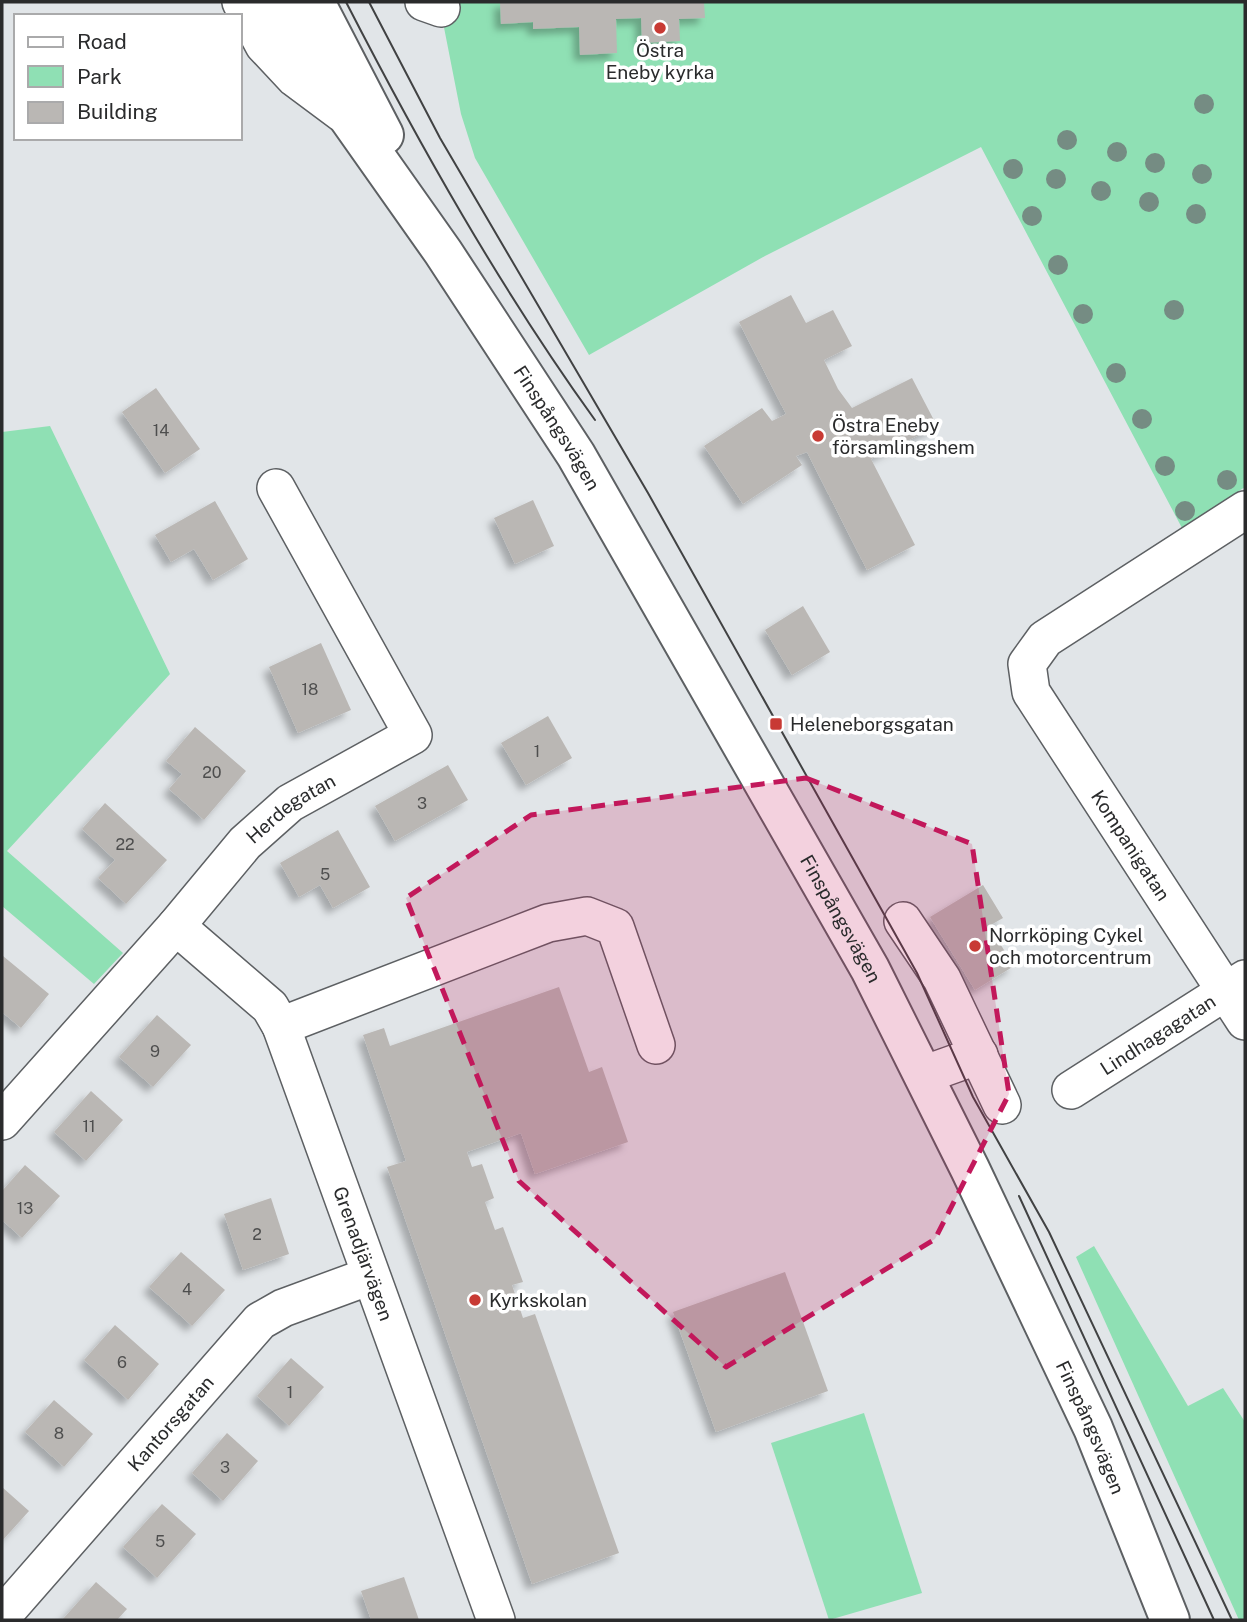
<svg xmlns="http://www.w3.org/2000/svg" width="1247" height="1622" viewBox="0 0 1247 1622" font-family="'Public Sans',sans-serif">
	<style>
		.green { fill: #8fe0b4 }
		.building { fill: #bab7b4; filter: url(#shadow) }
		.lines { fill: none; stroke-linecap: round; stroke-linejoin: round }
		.minor-casing { stroke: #5d6063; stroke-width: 40 }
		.major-casing { stroke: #5d6063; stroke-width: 42 }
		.minor { stroke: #fff; stroke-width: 37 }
		.major { stroke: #fff; stroke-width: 38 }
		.tram { stroke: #414243; stroke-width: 2 }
		.tree { fill: #758c83 }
		.marked { fill: #c2185b; fill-opacity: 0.2; stroke: #c2185b; stroke-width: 5; stroke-dasharray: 14 9; stroke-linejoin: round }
		.poi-dot { fill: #c83a34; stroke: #fff; stroke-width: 2.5 }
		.labels { text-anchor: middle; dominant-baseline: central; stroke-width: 7; stroke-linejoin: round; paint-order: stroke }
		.number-label { font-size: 16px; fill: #4e4e4e }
		.poi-label { font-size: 19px; fill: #2a2b2c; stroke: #fff; text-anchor: start }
		.street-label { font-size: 19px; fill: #2a2b2c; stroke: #fff }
	</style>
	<defs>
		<filter id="shadow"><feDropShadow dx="-6" dy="6" stdDeviation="3.5" flood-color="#0004"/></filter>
	</defs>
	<rect width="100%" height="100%" fill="#e1e5e8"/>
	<!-- green -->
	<g class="green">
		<polygon points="439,2 1245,2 1245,487 1182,528 981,147 765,256 589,355 475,158 461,114"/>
		<polygon points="50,426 170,674 7,851 123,953 94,984 2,906 2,432"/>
		<polygon points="1094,1246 1188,1406 1223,1388 1245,1422 1245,1620 1239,1620 1076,1257"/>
		<polygon points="864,1413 922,1593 829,1620 771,1443"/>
	</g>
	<!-- building -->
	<g class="building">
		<polygon points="500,2 704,2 705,18 679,19 680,41 642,43 641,18 616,19 617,53 580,55 579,27 533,29 533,22 501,24"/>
		<polygon points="791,295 806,323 833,310 852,346 824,360 838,389 852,408 912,378 937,426 871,459 915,545 867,570 807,452 796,456 802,465 743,504 704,446 762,408 772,421 786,414 739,322"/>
		<polygon points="156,388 200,449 165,473 122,412"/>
		<polygon points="533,500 554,546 515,564 494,518"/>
		<polygon points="215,501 248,559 213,580 194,549 171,562 155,535"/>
		<polygon points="803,606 830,652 792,675 765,630"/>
		<polygon points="321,643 351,710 298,733 269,667"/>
		<polygon points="548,716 572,758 526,785 501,743"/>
		<polygon points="195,727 246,771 204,820 169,789 182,774 166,761"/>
		<polygon points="448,765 468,800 395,841 375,806"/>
		<polygon points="105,803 167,860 126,904 98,878 115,860 82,829"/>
		<polygon points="338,830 370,887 333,908 320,885 299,897 280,863"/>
		<polygon points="983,885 1003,918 989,926 1014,966 975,990 930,917"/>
		<polygon points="3,956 49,994 21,1028 2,1012"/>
		<polygon points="559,987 589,1072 602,1067 628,1142 535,1174 521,1133 467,1152 472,1167 482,1164 494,1198 485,1202 495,1230 503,1227 523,1282 512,1285 523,1318 535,1314 619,1553 532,1584 387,1167 406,1161 363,1035 384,1028 390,1046"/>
		<polygon points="157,1015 191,1045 153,1087 119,1057"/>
		<polygon points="91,1091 123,1120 86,1161 54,1132"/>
		<polygon points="25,1165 60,1196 22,1238 2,1220 2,1191"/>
		<polygon points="271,1198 289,1254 243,1270 224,1214"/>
		<polygon points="181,1252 225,1290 192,1326 149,1287"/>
		<polygon points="785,1272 828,1391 716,1432 673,1312"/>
		<polygon points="115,1325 159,1364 128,1400 84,1360"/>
		<polygon points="291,1358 324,1387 289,1426 257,1396"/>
		<polygon points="54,1400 93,1434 64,1467 25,1432"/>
		<polygon points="227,1433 258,1461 223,1501 192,1473"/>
		<polygon points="2,1487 29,1511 2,1541"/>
		<polygon points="162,1504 196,1534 157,1578 123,1547"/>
		<polygon points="404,1577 419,1620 371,1620 361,1591"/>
		<polygon points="96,1582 127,1609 117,1620 62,1620"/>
	</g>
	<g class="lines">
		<defs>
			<g id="minor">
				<polyline points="241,2 264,45 295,78 342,113"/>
				<polyline points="424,2 441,8"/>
				<path id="s1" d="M 1245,510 L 1045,639 L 1027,664 L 1031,692 L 1245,1021"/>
				<polyline points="903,921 942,979 1002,1105"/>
				<path id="s2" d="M 176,926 L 270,1007 L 281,1026 L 496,1620"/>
				<polyline points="281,1026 548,923 587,916 615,927 656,1045"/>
				<polyline points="923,1075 979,1055"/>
				<path id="s3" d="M 1071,1090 L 1245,979"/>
				<path id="s4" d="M 2,1121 L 176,926 L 245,843 L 290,803 L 413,735 L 276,488"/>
				<path id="s5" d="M 2,1616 L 260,1321 L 283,1308 L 370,1276"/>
			</g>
			<g id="major">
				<path id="s6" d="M 275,2 L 323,82 L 443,252 L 576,455 L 870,969 L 970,1169 L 1093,1428 L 1170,1620"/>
				<polyline points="315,2 384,135"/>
			</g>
		</defs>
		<!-- minor casing -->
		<use href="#minor" class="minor-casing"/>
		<!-- major casing -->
		<use href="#major" class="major-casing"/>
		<!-- minor -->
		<use href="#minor" class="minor"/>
		<!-- major -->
		<use href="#major" class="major"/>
		<!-- tram -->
		<g class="tram">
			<path d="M 346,2 C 420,146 500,288 595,420"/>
			<polyline points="369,2 440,138 648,493 917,973 973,1097 1049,1232 1232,1620"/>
			<polyline points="1019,1196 1214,1620"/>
		</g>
	</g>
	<!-- trees -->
	<g class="tree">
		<circle cx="1204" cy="104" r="10"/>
		<circle cx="1067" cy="140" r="10"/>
		<circle cx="1117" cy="152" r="10"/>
		<circle cx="1155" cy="163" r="10"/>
		<circle cx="1013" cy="169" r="10"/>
		<circle cx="1202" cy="174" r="10"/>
		<circle cx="1056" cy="179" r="10"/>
		<circle cx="1101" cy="191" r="10"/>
		<circle cx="1149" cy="202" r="10"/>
		<circle cx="1196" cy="214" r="10"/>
		<circle cx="1032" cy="216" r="10"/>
		<circle cx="1058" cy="265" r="10"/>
		<circle cx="1174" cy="310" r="10"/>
		<circle cx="1083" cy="314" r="10"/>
		<circle cx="1116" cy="373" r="10"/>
		<circle cx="1142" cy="419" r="10"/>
		<circle cx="1165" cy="466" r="10"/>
		<circle cx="1227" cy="480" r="10"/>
		<circle cx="1185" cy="511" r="10"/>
	</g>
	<!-- marked area -->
	<path class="marked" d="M 806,778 L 972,844 L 1009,1094 L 935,1239 L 726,1367 L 519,1181 L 406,898 L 531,815 Z"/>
	<!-- markers -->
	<g class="poi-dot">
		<circle cx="660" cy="28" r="7"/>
		<circle cx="818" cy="436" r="7"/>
		<rect x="769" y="717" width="14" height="14" rx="3.5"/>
		<circle cx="975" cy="946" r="7"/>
		<circle cx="475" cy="1300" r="7"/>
	</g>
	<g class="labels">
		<!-- number labels -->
		<g class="number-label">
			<text x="161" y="430">14</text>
			<text x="310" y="689">18</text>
			<text x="537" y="751">1</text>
			<text x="212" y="772">20</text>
			<text x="422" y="803">3</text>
			<text x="125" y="844">22</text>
			<text x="325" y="874">5</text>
			<text x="155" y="1051">9</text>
			<text x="89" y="1126">11</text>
			<text x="25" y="1208">13</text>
			<text x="257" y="1234">2</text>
			<text x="187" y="1289">4</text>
			<text x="122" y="1362">6</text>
			<text x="290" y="1392">1</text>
			<text x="59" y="1433">8</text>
			<text x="225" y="1467">3</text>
			<text x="160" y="1541">5</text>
		</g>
		<!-- poi labels -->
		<g class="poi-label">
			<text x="660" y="50" text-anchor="middle">Östra<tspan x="660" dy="22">Eneby kyrka</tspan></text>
			<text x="832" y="425">Östra Eneby<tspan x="832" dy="22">församlingshem</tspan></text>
			<text x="790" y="724">Heleneborgsgatan</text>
			<text x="989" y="935">Norrköping Cykel<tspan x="989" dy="22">och motorcentrum</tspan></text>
			<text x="489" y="1300">Kyrkskolan</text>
		</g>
		<!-- street labels -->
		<g class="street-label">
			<text stroke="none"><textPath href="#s6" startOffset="511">Finspångsvägen</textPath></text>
			<text stroke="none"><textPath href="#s4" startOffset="427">Herdegatan</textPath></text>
			<text stroke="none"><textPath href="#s1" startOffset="480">Kompanigatan</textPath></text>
			<text stroke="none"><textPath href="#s6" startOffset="1078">Finspångsvägen</textPath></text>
			<text stroke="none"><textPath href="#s3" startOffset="103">Lindhagagatan</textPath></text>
			<text stroke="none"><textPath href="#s2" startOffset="388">Grenadjärvägen</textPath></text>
			<text stroke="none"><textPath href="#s5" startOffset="256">Kantorsgatan</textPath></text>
			<text stroke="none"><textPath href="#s6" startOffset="1645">Finspångsvägen</textPath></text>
		</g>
	</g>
	<!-- border -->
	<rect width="1247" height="1622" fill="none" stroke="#2a2b2c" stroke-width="7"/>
	<!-- legend -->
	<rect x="14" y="14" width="228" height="126" fill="#ffffff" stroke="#aaaaab" stroke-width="2"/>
	<rect x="28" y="37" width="35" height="10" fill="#ffffff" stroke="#aaaaab" stroke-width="2"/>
	<text x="77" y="49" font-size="21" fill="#2a2b2c">Road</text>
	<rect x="28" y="66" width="35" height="21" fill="#8fe0b4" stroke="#aaaaab" stroke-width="2"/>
	<text x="77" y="84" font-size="21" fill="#2a2b2c">Park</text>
	<rect x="28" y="102" width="35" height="21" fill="#bab7b4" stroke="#aaaaab" stroke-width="2"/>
	<text x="77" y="119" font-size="21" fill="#2a2b2c">Building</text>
</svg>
